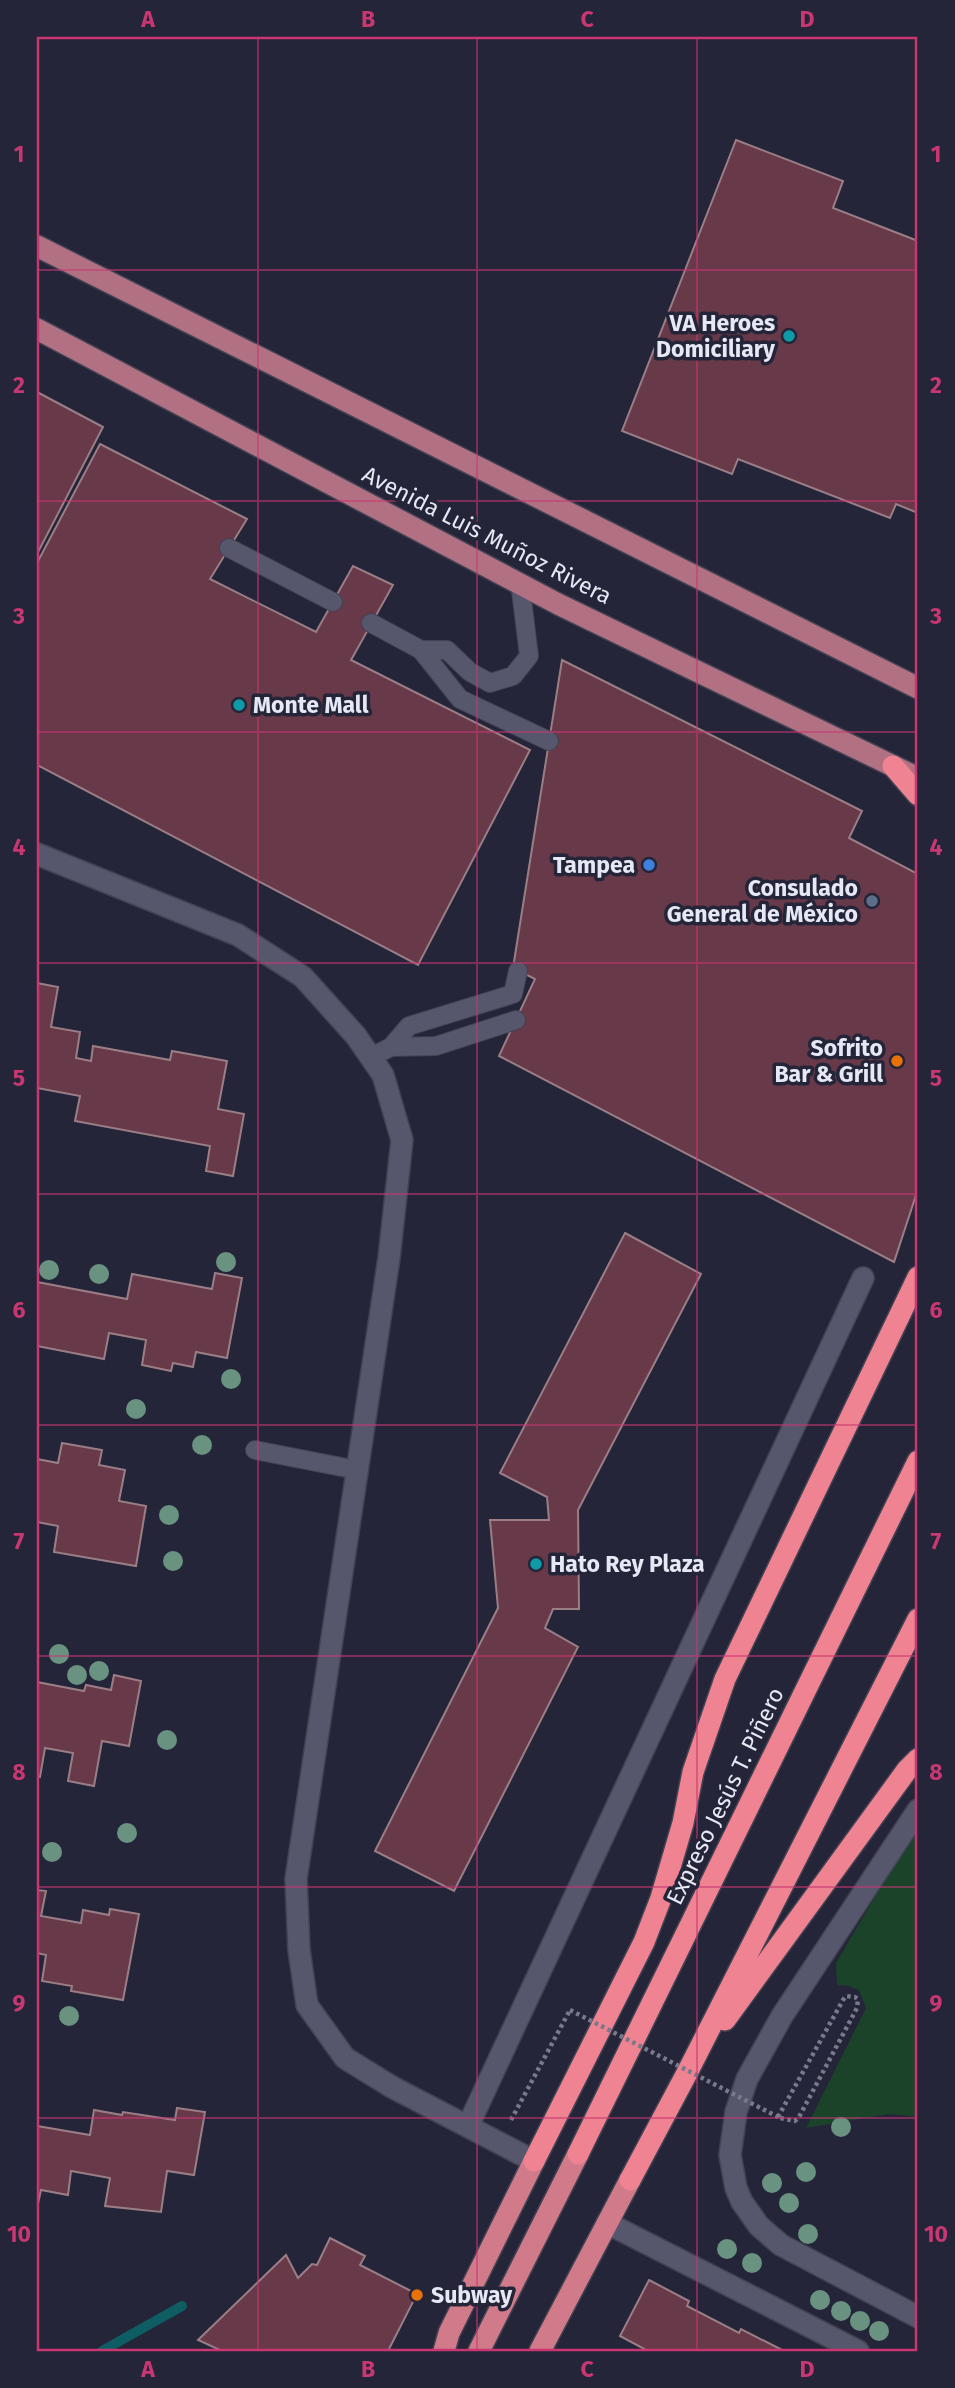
<svg xmlns="http://www.w3.org/2000/svg" width="955" height="2388" viewBox="0 0 955 2388" font-family="'Fira Sans',sans-serif">
	<style>
		.green { fill: #1a432a }
		.lines { fill: none; stroke-linecap: round; stroke-linejoin: round }
		.stream { stroke: #0d5d63; stroke-width: 10 }
		.building { fill: #683948; stroke: #9a7e86; stroke-width: 2 }
		.service-casing { stroke: #424252; stroke-width: 20 }
		.minor-casing { stroke: #424252; stroke-width: 24 }
		.primary-casing { stroke: #424252; stroke-width: 24 }
		.trunk-casing { stroke: #424252; stroke-width: 24 }
		.motorway-casing { stroke: #424252; stroke-width: 24 }
		.path { stroke: #78798a; stroke-width: 4.5; stroke-dasharray: 3.5 3.5; stroke-linecap: butt }
		.service { stroke: #56576d; stroke-width: 18 }
		.minor { stroke: #56576d; stroke-width: 21 }
		.primary { stroke: #b27183; stroke-width: 21 }
		.trunk { stroke: #d17a8a; stroke-width: 21 }
		.motorway { stroke: #f08392; stroke-width: 21 }
		.path-bridge { stroke: #78798a; stroke-width: 4.5; stroke-dasharray: 3.5 3.5; stroke-linecap: butt }
		.tree { fill: #699280 }
		.grid { fill: none; stroke: #c83772; stroke-width: 2; stroke-opacity: 0.55 }
		.culture-dot { fill: #0f9aa8; stroke: #252539; stroke-width: 2.5 }
		.shop-dot { fill: #3f7fe0; stroke: #252539; stroke-width: 2.5 }
		.service-dot { fill: #5c6f8a; stroke: #252539; stroke-width: 2.5 }
		.food-dot { fill: #e8710a; stroke: #252539; stroke-width: 2.5 }
		.labels { text-anchor: middle; dominant-baseline: central; stroke-width: 7; stroke-linejoin: round; paint-order: stroke }
		.poi-label { font-size: 23px; font-weight: bold; fill: #e7e8f5; stroke: #252539; text-anchor: end }
		.street-label { font-size: 23px; fill: #e7e8f5; stroke: #252539 }
		.neatline { fill: none; stroke: #c83772; stroke-width: 2.5 }
		.grid-label { font-size: 23px; text-anchor: middle; font-weight: bold; fill: #c83772 }
	</style>
	<rect width="100%" height="100%" fill="#252539"/>
	<!-- green -->
	<polygon class="green" points="918,1824 918,2117 889,2114 806,2128 866,2008 859,1990 848,1986 837,1985 836,1963"/>
	<g class="lines">
		<!-- stream -->
		<polyline class="stream" points="102,2351 182,2306"/>
	</g>
	<!-- building -->
	<g class="building">
		<polygon points="736,140 843,181 833,208 918,241 918,513 896,504 890,518 738,459 732,474 622,431"/>
		<polygon points="37,392 103,427 37,554"/>
		<polygon points="100,444 247,519 210,579 316,632 353,566 393,585 351,660 530,750 418,965 37,765 37,563"/>
		<polygon points="562,660 862,811 849,838 918,874 918,1189 894,1262 499,1056 535,979 513,968"/>
		<polygon points="37,983 58,987 51,1027 80,1032 76,1058 91,1061 93,1046 170,1060 172,1051 227,1061 218,1109 244,1114 233,1176 206,1171 210,1146 75,1121 80,1096 37,1088"/>
		<polygon points="625,1233 701,1274 578,1510 579,1609 553,1609 545,1628 578,1647 454,1891 375,1851 498,1608 490,1520 549,1520 547,1497 500,1473"/>
		<polygon points="215,1273 242,1278 227,1358 196,1352 193,1367 173,1363 171,1371 142,1365 146,1340 109,1333 104,1359 37,1346 37,1282 127,1299 132,1274 212,1289"/>
		<polygon points="62,1443 102,1450 99,1465 125,1470 119,1501 146,1506 136,1566 54,1552 58,1526 37,1522 37,1459 58,1463"/>
		<polygon points="114,1675 141,1681 129,1746 102,1741 94,1786 68,1781 73,1753 45,1748 40,1777 37,1776 37,1682 84,1691 86,1685 111,1690"/>
		<polygon points="37,1890 46,1891 41,1916 81,1923 83,1910 109,1915 110,1909 139,1914 123,2000 71,1991 72,1986 42,1981 46,1955 37,1953"/>
		<polygon points="177,2108 205,2112 194,2175 167,2171 161,2212 105,2206 110,2178 71,2171 68,2195 41,2190 37,2208 37,2126 90,2135 94,2110 122,2115 123,2112 175,2120"/>
		<polygon points="330,2238 365,2256 360,2265 417,2294 388,2351 222,2351 198,2340 286,2255 298,2278 312,2264 317,2265"/>
		<polygon points="649,2280 689,2301 687,2306 739,2333 741,2329 784,2351 648,2351 620,2336"/>
	</g>
	<g class="lines">
		<defs>
			<g id="service">
				<polyline points="229,548 333,602"/>
				<polyline points="371,623 421,650 460,699 549,741"/>
				<polyline points="421,650 447,650 470,672 490,683 513,676 529,656 520,583"/>
				<polyline points="391,1047 436,1046 516,1020"/>
				<polyline points="371,1057 391,1047 409,1026 513,994 518,971"/>
				<polyline points="255,1450 357,1470"/>
			</g>
			<g id="minor">
				<polyline points="37,854 238,935 303,977 356,1036 383,1075 402,1140 389,1258 296,1879 299,1950 307,2005 345,2058 392,2087 534,2161"/>
				<polyline points="918,1810 782,2016 747,2079 736,2112 730,2155 736,2188 742,2202 759,2226 781,2245 918,2317"/>
				<polyline points="468,2126 863,1278"/>
				<polyline points="607,2223 858,2351"/>
			</g>
			<g id="primary">
				<polyline points="37,246 918,688"/>
				<polyline points="37,329 558,604 918,778"/>
			</g>
			<g id="trunk">
				<polyline points="444,2351 449,2333 534,2161"/>
				<polyline points="479,2351 578,2154"/>
				<polyline points="540,2351 630,2180"/>
			</g>
			<g id="motorway">
				<polyline points="893,766 918,795"/>
				<polyline points="725,2020 907,1770 918,1759"/>
				<polyline points="578,2154 918,1461"/>
				<polyline points="534,2161 644,1942 661,1898 683,1823 693,1772 725,1679 918,1277"/>
				<polyline points="630,2180 687,2073 918,1619"/>
			</g>
		</defs>
		<!-- service casing -->
		<use href="#service" class="service-casing"/>
		<!-- minor casing -->
		<use href="#minor" class="minor-casing"/>
		<!-- primary casing -->
		<use href="#primary" class="primary-casing"/>
		<!-- trunk casing -->
		<use href="#trunk" class="trunk-casing"/>
		<!-- motorway casing -->
		<use href="#motorway" class="motorway-casing"/>
		<!-- path -->
		<g class="path">
			<polyline points="778,2117 843,2000 846,1996 855,1997 858,1999 857,2008 799,2117 795,2121 780,2118"/>
			<polyline points="511,2120 570,2010"/>
		</g>
		<!-- service -->
		<use href="#service" class="service"/>
		<!-- minor -->
		<use href="#minor" class="minor"/>
		<!-- primary -->
		<use href="#primary" class="primary"/>
		<!-- trunk -->
		<use href="#trunk" class="trunk"/>
		<!-- motorway -->
		<use href="#motorway" class="motorway"/>
		<!-- path-bridge -->
		<polyline class="path-bridge" points="570,2010 780,2118"/>
	</g>
	<!-- trees -->
	<g class="tree">
		<circle cx="226" cy="1262" r="10"/>
		<circle cx="49" cy="1270" r="10"/>
		<circle cx="99" cy="1274" r="10"/>
		<circle cx="231" cy="1379" r="10"/>
		<circle cx="136" cy="1409" r="10"/>
		<circle cx="202" cy="1445" r="10"/>
		<circle cx="169" cy="1515" r="10"/>
		<circle cx="173" cy="1561" r="10"/>
		<circle cx="59" cy="1654" r="10"/>
		<circle cx="99" cy="1671" r="10"/>
		<circle cx="77" cy="1675" r="10"/>
		<circle cx="167" cy="1740" r="10"/>
		<circle cx="127" cy="1833" r="10"/>
		<circle cx="52" cy="1852" r="10"/>
		<circle cx="69" cy="2016" r="10"/>
		<circle cx="841" cy="2127" r="10"/>
		<circle cx="806" cy="2172" r="10"/>
		<circle cx="772" cy="2183" r="10"/>
		<circle cx="789" cy="2203" r="10"/>
		<circle cx="808" cy="2234" r="10"/>
		<circle cx="727" cy="2249" r="10"/>
		<circle cx="752" cy="2263" r="10"/>
		<circle cx="820" cy="2300" r="10"/>
		<circle cx="841" cy="2311" r="10"/>
		<circle cx="860" cy="2321" r="10"/>
		<circle cx="879" cy="2331" r="10"/>
	</g>
	<!-- grid -->
	<path class="grid" d="M 258,37 L 258,2351M 477,37 L 477,2351M 697,37 L 697,2351M 37,270 L 918,270M 37,501 L 918,501M 37,732 L 918,732M 37,963 L 918,963M 37,1194 L 918,1194M 37,1425 L 918,1425M 37,1656 L 918,1656M 37,1887 L 918,1887M 37,2118 L 918,2118"/>
	<!-- markers -->
	<g class="culture-dot">
		<circle cx="789" cy="336" r="7"/>
		<circle cx="239" cy="705" r="7"/>
		<circle cx="536" cy="1564" r="7"/>
	</g>
	<circle class="shop-dot" cx="649" cy="865" r="7"/>
	<circle class="service-dot" cx="872" cy="901" r="7"/>
	<g class="food-dot">
		<circle cx="897" cy="1061" r="7"/>
		<circle cx="417" cy="2295" r="7"/>
	</g>
	<g class="labels">
		<!-- poi labels -->
		<g class="poi-label">
			<text x="775" y="323">VA Heroes<tspan x="775" dy="26">Domiciliary</tspan></text>
			<text x="253" y="705" text-anchor="start">Monte Mall</text>
			<text x="635" y="865">Tampea</text>
			<text x="858" y="888">Consulado<tspan x="858" dy="26">General de México</tspan></text>
			<text x="883" y="1048">Sofrito<tspan x="883" dy="26">Bar &amp; Grill</tspan></text>
			<text x="550" y="1564" text-anchor="start">Hato Rey Plaza</text>
			<text x="431" y="2295" text-anchor="start">Subway</text>
		</g>
		<!-- street labels -->
		<g class="street-label">
			<text transform="translate(487 535) rotate(27)">Avenida Luis Muñoz Rivera</text>
			<text transform="translate(725 1796) rotate(-64)">Expreso Jesús T. Piñero</text>
		</g>
	</g>
	<!-- border -->
	<rect width="955" height="2388" fill="none" stroke="#252539" stroke-width="77"/>
	<rect x="38" y="38" width="878" height="2312" class="neatline"/>
	<g class="grid-label">
		<text x="148" y="27">A</text>
		<text x="368" y="27">B</text>
		<text x="587" y="27">C</text>
		<text x="807" y="27">D</text>
		<text x="19" y="162">1</text>
		<text x="936" y="162">1</text>
		<text x="19" y="393">2</text>
		<text x="936" y="393">2</text>
		<text x="19" y="624">3</text>
		<text x="936" y="624">3</text>
		<text x="19" y="855">4</text>
		<text x="936" y="855">4</text>
		<text x="19" y="1086">5</text>
		<text x="936" y="1086">5</text>
		<text x="19" y="1318">6</text>
		<text x="936" y="1318">6</text>
		<text x="19" y="1549">7</text>
		<text x="936" y="1549">7</text>
		<text x="19" y="1780">8</text>
		<text x="936" y="1780">8</text>
		<text x="19" y="2011">9</text>
		<text x="936" y="2011">9</text>
		<text x="19" y="2242">10</text>
		<text x="936" y="2242">10</text>
		<text x="148" y="2377">A</text>
		<text x="368" y="2377">B</text>
		<text x="587" y="2377">C</text>
		<text x="807" y="2377">D</text>
	</g>
</svg>
